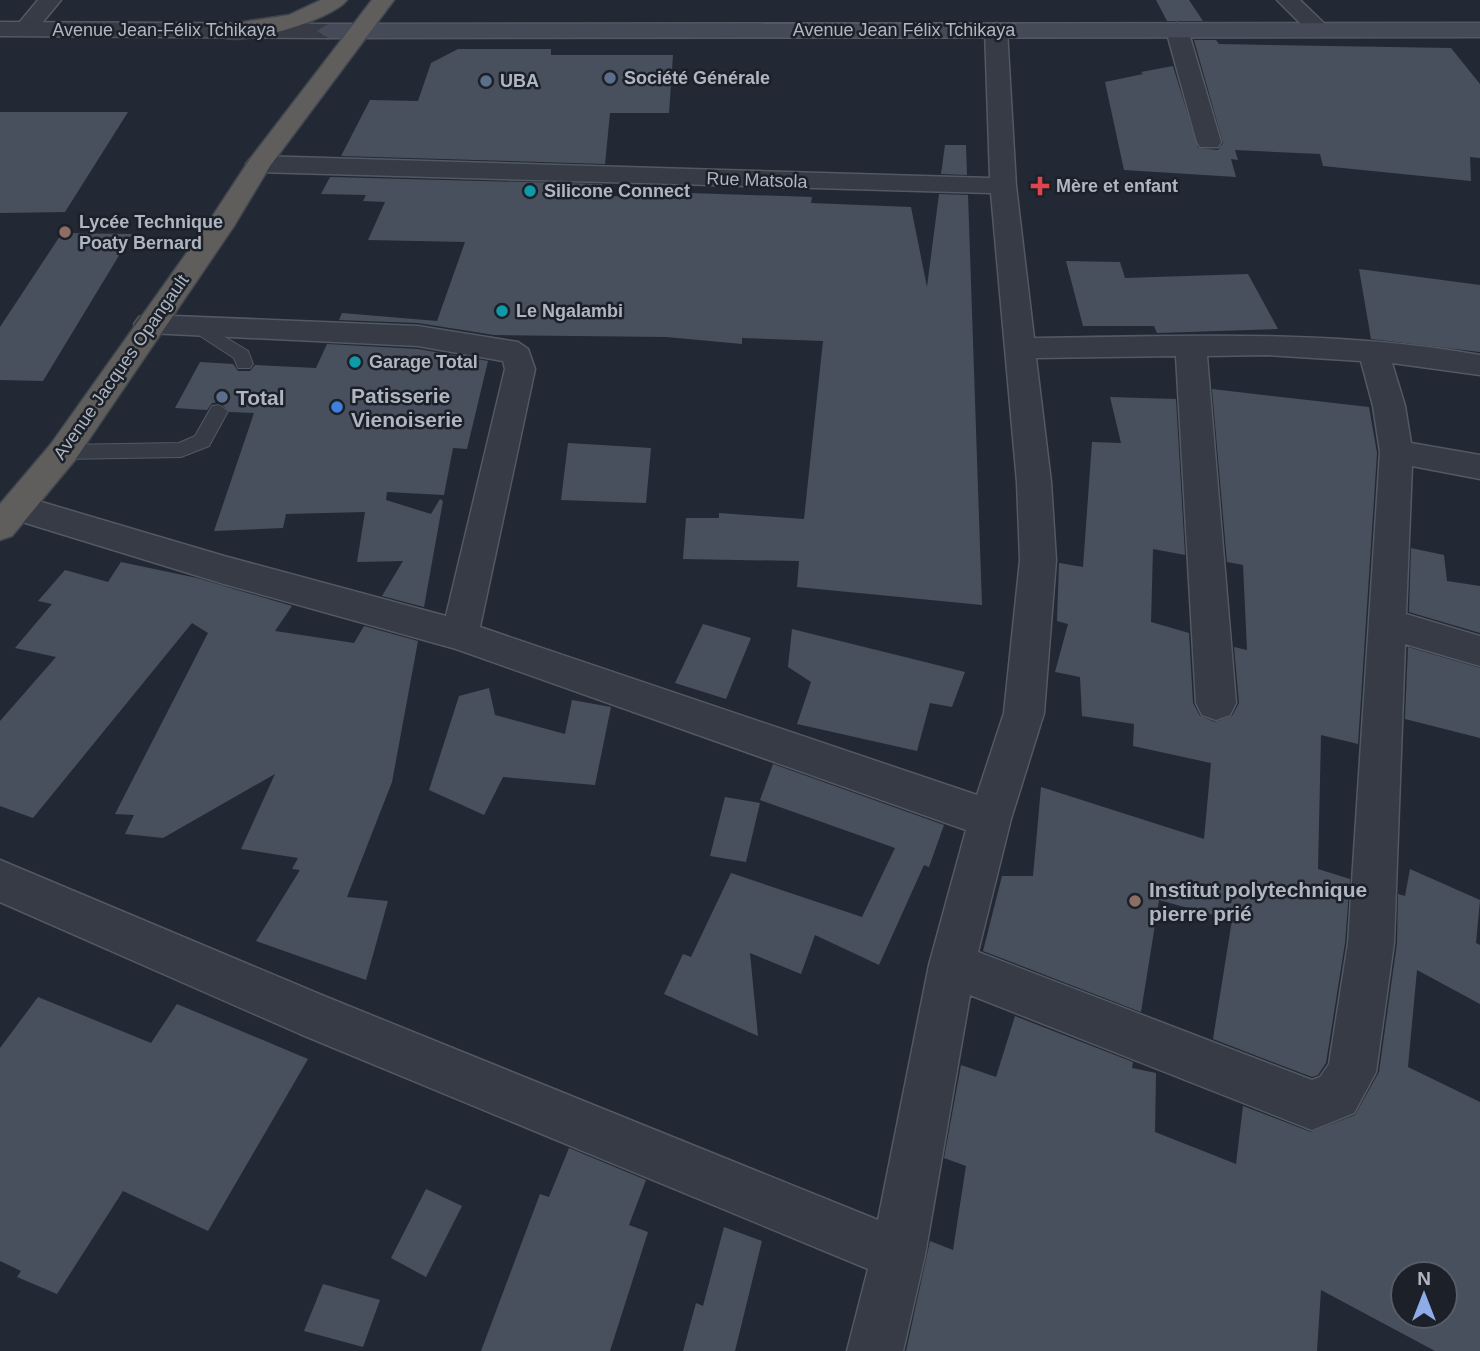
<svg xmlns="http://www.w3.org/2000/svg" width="1480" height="1351" viewBox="0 0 1480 1351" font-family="Helvetica,sans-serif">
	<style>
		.building { fill: #49505d; fill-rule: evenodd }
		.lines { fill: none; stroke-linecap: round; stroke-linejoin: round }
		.service-casing { stroke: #535962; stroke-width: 2 }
		.minor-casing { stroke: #535962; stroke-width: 3 }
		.tertiary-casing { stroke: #535962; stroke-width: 3 }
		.secondary-casing { stroke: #535962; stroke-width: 3 }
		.trunk-casing { stroke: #40464f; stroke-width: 3 }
		.service { fill: #363b45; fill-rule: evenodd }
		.minor { fill: #363b45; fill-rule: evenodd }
		.tertiary { fill: #363b45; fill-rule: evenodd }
		.secondary { fill: #444a57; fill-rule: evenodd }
		.trunk { fill: #5f5e5c; fill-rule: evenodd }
		.service-dot { fill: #5c6f8a; stroke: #1b2029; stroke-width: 2.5 }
		.health-dot { fill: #e0444e; stroke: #1b2029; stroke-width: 2.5 }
		.culture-dot { fill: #0f9aa8; stroke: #1b2029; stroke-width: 2.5 }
		.education-dot { fill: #8d6e63; stroke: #1b2029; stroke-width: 2.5 }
		.shop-dot { fill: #3f7fe0; stroke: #1b2029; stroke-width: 2.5 }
		.labels { text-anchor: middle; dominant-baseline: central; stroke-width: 5; stroke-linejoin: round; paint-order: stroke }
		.far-street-label { font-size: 18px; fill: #b0b6c1; stroke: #1b2029 }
		.far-poi-label { font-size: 18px; font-weight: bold; fill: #b0b6c1; stroke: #1b2029; text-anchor: start }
		.poi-label { font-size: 21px; font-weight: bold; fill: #b0b6c1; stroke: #1b2029; text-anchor: start }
	</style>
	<rect width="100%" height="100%" fill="#232934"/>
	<!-- building -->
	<g class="building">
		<polygon points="1156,0 1189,0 1203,21 1167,21"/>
		<polygon points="1194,40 1216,40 1219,44 1451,48 1480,84 1480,158 1470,157 1471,181 1323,166 1320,154 1235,150 1238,160 1231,159 1236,177 1124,170 1105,82 1143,74 1141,72 1173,66 1198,148 1218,150 1223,143"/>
		<polygon points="458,49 551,49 551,55 673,55 669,113 610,113 605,164 341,156 370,100 418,101 431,63"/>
		<polygon points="0,112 128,112 65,212 0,213"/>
		<polygon points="945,145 966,145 967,175 941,174"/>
		<polygon points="330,177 602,184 601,195 608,196 689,199 690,193 812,197 811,203 911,207 927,287 939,194 968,195 982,605 797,587 799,561 683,559 686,518 719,518 719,513 804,519 823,341 742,338 742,344 666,337 494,335 418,323 339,320 342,313 437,321 465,242 368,240 385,202 363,201 366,195 321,194"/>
		<polygon points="62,233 132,234 43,381 0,380 0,327"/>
		<polygon points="1066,261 1120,262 1125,278 1248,274 1278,329 1157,333 1154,326 1083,326"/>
		<polygon points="1359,269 1480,285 1480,352 1371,339"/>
		<polygon points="327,344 418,349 488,361 467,449 453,448 444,495 387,492 386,500 431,514 440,499 443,501 424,607 382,596 403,561 357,562 365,512 286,514 283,528 214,531 254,413 230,412 219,402 212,403 207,410 175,408 200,362 233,364 238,371 250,371 255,365 316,368"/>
		<polygon points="1212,389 1369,407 1377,453 1358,744 1321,735 1318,869 1350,879 1345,943 1326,1063 1318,1075 1312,1077 1213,1039 1232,920 1159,900 1141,1012 983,951 1002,876 1033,876 1041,787 1204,839 1211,763 1133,746 1134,724 1082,716 1080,677 1055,672 1068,624 1057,621 1059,563 1083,567 1092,442 1121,443 1110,397 1176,399 1185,555 1153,549 1151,622 1189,633 1193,703 1200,716 1215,722 1232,716 1239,703 1234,647 1247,650 1243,565 1227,562"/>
		<polygon points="568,443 651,448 646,503 561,500"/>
		<polygon points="1411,548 1444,555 1447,581 1480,586 1480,633 1409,612"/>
		<polygon points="121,562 197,578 292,606 275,631 354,643 364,626 418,641 392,782 347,897 388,901 366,980 256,941 300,870 292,869 298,858 241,849 275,774 163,838 125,834 134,815 115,814 208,633 192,623 33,818 0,806 0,721 56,657 15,648 52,604 38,601 65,570 108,582"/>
		<polygon points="703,624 751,638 726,699 675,683"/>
		<polygon points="792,629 965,672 952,707 930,703 917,751 797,724 811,682 788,667"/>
		<polygon points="1408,647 1480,668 1480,738 1405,719"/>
		<polygon points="489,688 495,715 565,734 572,700 611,707 595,785 503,777 484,815 429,790 459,696"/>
		<polygon points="773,764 944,825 929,867 924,865 879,965 815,935 801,974 750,953 758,1036 664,994 683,954 691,957 731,873 862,917 895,848 760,800"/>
		<polygon points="725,797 760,803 746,862 710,856"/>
		<path d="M 1410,869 L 1480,900 L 1476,943 L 1480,945 L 1480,1004 L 1417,970 L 1408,1067 L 1480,1102 L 1480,1351 L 1435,1351 L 1321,1290 L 1317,1351 L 906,1351 L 930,1241 L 953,1250 L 966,1166 L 944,1158 L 961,1065 L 996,1077 L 1015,1016 L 1133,1062 L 1132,1068 L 1156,1073 L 1155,1132 L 1236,1164 L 1243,1106 L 1311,1132 L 1355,1115 L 1379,1072 L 1397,943 L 1398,894 L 1405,896 ZM 1403,1274 L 1445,1274 L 1445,1316 L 1403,1316 Z"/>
		<polygon points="38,997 151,1043 177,1004 308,1059 208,1231 123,1191 57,1294 17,1277 21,1271 0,1261 0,1048"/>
		<polygon points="569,1148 646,1180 629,1225 648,1232 610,1351 481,1351 540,1194 549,1197"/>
		<polygon points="426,1189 462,1206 426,1277 391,1258"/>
		<polygon points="724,1227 762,1241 735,1351 683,1351 696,1303 703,1306"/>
		<polygon points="323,1284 380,1300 363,1347 304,1331"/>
	</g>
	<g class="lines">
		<defs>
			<g id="service">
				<polygon points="194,318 248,351 253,364 250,368 238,368 234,358 188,328 185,324"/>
				<polygon points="219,405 228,411 209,446 181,457 63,459 53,452 63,445 179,443 195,436 212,406"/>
			</g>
			<g id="minor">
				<polygon points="38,0 61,0 33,34 17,34 14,29"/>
				<polygon points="1277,0 1300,0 1332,31 1329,36 1313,36"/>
				<path d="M 996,23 L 1007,30 L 1016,186 L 1034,338 C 1183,336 1333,329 1480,355 L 1480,375 L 1392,363 L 1405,406 L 1411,443 L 1480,455 L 1480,479 L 1412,466 L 1406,614 L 1480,636 L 1480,666 L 1405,644 L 1394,943 L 1376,1072 L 1354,1113 L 1312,1130 L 970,995 L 925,1255 L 903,1351 L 847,1351 L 868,1269 L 300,1034 L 0,902 L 0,860 L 324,996 L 878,1220 L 929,965 L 966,830 L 456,649 L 224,584 L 6,517 L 1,508 L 6,499 L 18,495 L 224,556 L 446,616 L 505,369 L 503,361 L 418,346 L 149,333 L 139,331 L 134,324 L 139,317 L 149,315 L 418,326 L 518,342 L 528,349 L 535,369 L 480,627 L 977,795 L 1004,713 L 1020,560 L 1017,482 L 991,193 L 259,172 L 250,169 L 246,164 L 250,159 L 259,156 L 990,178 L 985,30 ZM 1267,355 L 1361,361 L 1373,406 L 1380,452 L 1348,943 L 1329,1064 L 1320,1077 L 1312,1080 L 978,952 L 1011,819 L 1044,713 L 1056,560 L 1051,482 L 1036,358 L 1176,356 L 1196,703 L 1202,715 L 1216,720 L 1230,715 L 1236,703 L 1207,356 Z"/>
				<polygon points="1177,23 1188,30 1221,142 1218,147 1200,147 1197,142 1166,30"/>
			</g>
			<polygon id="tertiary" points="0,22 328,24 339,31 328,38 0,36"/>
			<polygon id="secondary" points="1480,23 1480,37 328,38 317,31 328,24"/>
			<g id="trunk">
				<path d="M 321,0 L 347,0 C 333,20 227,53 213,32 L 224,25 L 289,15 Z"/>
				<polygon points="372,0 394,0 270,166 234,226 75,460 12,536 0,540 0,504 51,444 208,223 250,159"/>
			</g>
		</defs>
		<!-- service casing -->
		<use href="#service" class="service-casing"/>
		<!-- minor casing -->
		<use href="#minor" class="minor-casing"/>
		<!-- tertiary casing -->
		<use href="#tertiary" class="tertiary-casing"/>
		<!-- secondary casing -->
		<use href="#secondary" class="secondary-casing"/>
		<!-- trunk casing -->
		<use href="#trunk" class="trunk-casing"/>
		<!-- service -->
		<use href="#service" class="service"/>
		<!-- minor -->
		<use href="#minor" class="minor"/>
		<!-- tertiary -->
		<use href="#tertiary" class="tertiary"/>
		<!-- secondary -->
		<use href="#secondary" class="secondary"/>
		<!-- trunk -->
		<use href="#trunk" class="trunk"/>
	</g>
	<!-- markers -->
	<g class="service-dot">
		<circle cx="610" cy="78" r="7"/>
		<circle cx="486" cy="81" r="7"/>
		<circle cx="222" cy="397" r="7"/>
	</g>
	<path class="health-dot" d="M1036.5 175.5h7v7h7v7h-7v7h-7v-7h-7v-7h7z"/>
	<g class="culture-dot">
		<circle cx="530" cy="191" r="7"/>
		<circle cx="502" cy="311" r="7"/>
		<circle cx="355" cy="362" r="7"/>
	</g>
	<g class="education-dot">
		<circle cx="65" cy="232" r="7"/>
		<circle cx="1135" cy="901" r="7"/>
	</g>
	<circle class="shop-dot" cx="337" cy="407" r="7"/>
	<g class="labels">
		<!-- far-street labels -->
		<g class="far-street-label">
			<text x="164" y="30">Avenue Jean-Félix Tchikaya</text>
			<text x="904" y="30">Avenue Jean Félix Tchikaya</text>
			<text transform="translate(757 180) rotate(2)">Rue Matsola</text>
			<text transform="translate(121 367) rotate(-55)">Avenue Jacques Opangault</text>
		</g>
		<!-- far-poi labels -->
		<g class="far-poi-label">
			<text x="624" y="78">Société Générale</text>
			<text x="500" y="81">UBA</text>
			<text x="1056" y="186">Mère et enfant</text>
			<text x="544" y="191">Silicone Connect</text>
			<text x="79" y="222">Lycée Technique<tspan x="79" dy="21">Poaty Bernard</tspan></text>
			<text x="516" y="311">Le Ngalambi</text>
			<text x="369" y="362">Garage Total</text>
		</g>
		<!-- poi labels -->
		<g class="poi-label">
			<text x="351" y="395">Patisserie<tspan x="351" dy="24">Vienoiserie</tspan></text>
			<text x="236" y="397">Total</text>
			<text x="1149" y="889">Institut polytechnique<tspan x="1149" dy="24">pierre prié</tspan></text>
		</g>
	</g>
	<!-- north arrow -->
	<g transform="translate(1424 1295)"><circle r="33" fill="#1b2029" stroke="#575c66" stroke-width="2"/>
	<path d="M0-5L12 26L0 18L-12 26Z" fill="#8eace8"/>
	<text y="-10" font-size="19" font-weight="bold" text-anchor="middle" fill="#b0b6c1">N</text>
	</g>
</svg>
